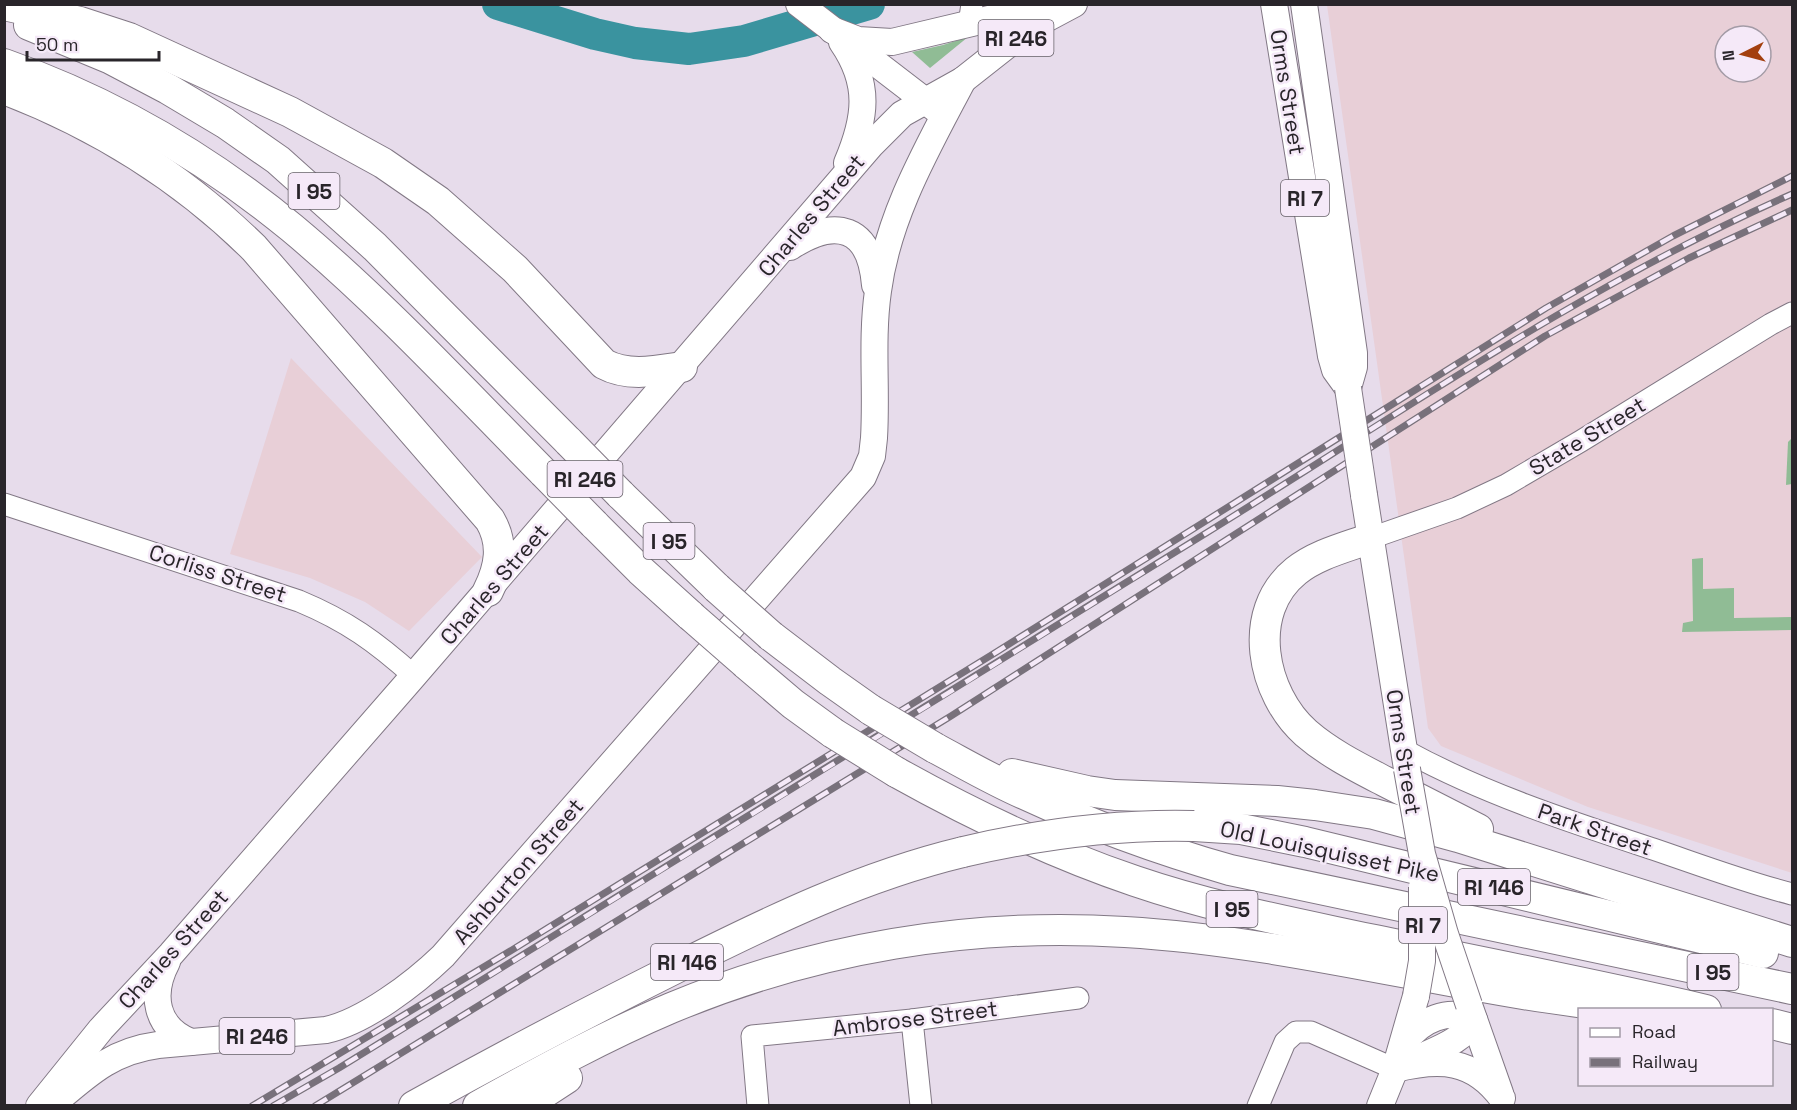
<svg xmlns="http://www.w3.org/2000/svg" width="1797" height="1110" viewBox="0 0 1797 1110" font-family="'Space Grotesk',sans-serif">
	<style>
		.commercial { fill: #e8cfd7; fill-rule: evenodd }
		.green { fill: #90bc95 }
		.lines { fill: none; stroke-linecap: round; stroke-linejoin: round }
		.river { stroke: #3a939f; stroke-width: 32 }
		.minor-casing { stroke: #827885; stroke-width: 23 }
		.major-casing { stroke: #827885; stroke-width: 28 }
		.highway-casing { stroke: #827885; stroke-width: 32 }
		.minor { stroke: #fff; stroke-width: 21 }
		.major { stroke: #fff; stroke-width: 26 }
		.highway { stroke: #fff; stroke-width: 30 }
		.rail-casing { stroke: #78717b; stroke-width: 7 }
		.rail { stroke: #f5e9f8; stroke-width: 4.5; stroke-dasharray: 14; stroke-linecap: butt }
		.major-bridge-casing { stroke: #827885; stroke-width: 28; stroke-linecap: butt }
		.highway-bridge-casing { stroke: #827885; stroke-width: 32; stroke-linecap: butt }
		.major-bridge { stroke: #fff; stroke-width: 26 }
		.highway-bridge { stroke: #fff; stroke-width: 30 }
		.labels { text-anchor: middle; dominant-baseline: central; stroke-width: 5; stroke-linejoin: round; paint-order: stroke }
		.shield { fill: #f5e9f8; stroke: #666068; stroke-width: 1.5 }
		.shield-label { font-size: 21px; font-weight: bold; fill: #29252a }
		.street-label { font-size: 22px; fill: #29252a; stroke: #f5e9f8 }
	</style>
	<rect width="100%" height="100%" fill="#e7dceb"/>
	<!-- commercial -->
	<g class="commercial">
		<path d="M 1327,5 L 1792,5 L 1792,873 L 1588,807 L 1441,746 L 1428,728 ZM 1725,36 L 1761,36 L 1761,72 L 1725,72 Z"/>
		<polygon points="291,358 482,557 409,631 365,602 310,578 230,554"/>
	</g>
	<!-- green -->
	<g class="green">
		<polygon points="968,37 930,68 912,52 943,45"/>
		<polygon points="1792,438 1792,484 1786,485 1788,442"/>
		<polygon points="1703,558 1703,589 1734,588 1734,618 1792,617 1792,630 1682,632 1683,623 1693,621 1692,559"/>
	</g>
	<g class="lines">
		<!-- river -->
		<polyline class="river" points="498,4 595,34 635,43 689,49 744,41 869,4"/>
		<defs>
			<g id="minor">
				<polyline points="969,24 972,4"/>
				<path d="M 4,504 L 299,601 C 347,621 376,642 414,676"/>
				<polyline points="1371,538 1457,508 1506,485 1581,441 1771,324 1792,313"/>
				<path d="M 1404,750 C 1482,793 1568,821 1653,849 C 1700,865 1745,882 1792,894"/>
				<polyline points="912,1020 921,1106"/>
				<polyline points="758,1106 752,1036 912,1020 1078,998"/>
				<polyline points="1258,1106 1285,1042 1296,1032 1311,1032 1395,1069"/>
			</g>
			<g id="major">
				<polyline points="799,4 937,110"/>
				<polyline points="1274,4 1331,356 1335,370 1348,388 1354,367 1354,353 1304,4"/>
				<polyline points="832,30 858,40 892,42 1052,4"/>
				<path d="M 842,42 C 871,84 866,118 847,163"/>
				<path d="M 790,247 C 836,217 870,226 875,285"/>
				<polyline points="1364,495 1407,769"/>
				<path d="M 167,962 C 150,994 155,1028 191,1042"/>
				<polyline points="1469,1005 1500,1093"/>
				<path d="M 1405,1042 C 1420,1020 1449,1007 1474,1020"/>
				<path d="M 1412,1061 C 1434,1050 1463,1042 1474,1020"/>
				<path d="M 1395,1069 C 1440,1058 1473,1059 1502,1098"/>
				<path d="M 54,1103 C 88,1074 112,1051 158,1045 L 326,1030 C 364,1022 415,983 443,956 L 863,477 L 872,456 L 874,438 C 877,389 871,340 878,291 C 888,215 928,147 963,80"/>
				<polyline points="39,1106 101,1029 171,954 411,679 871,145 902,114 963,80 1029,28 1074,4"/>
				<polyline points="1380,1106 1395,1069 1416,996"/>
			</g>
			<g id="highway">
				<path d="M 4,5 L 80,22 L 129,38 L 290,112 L 383,163 L 438,201 L 515,269 L 604,364 C 628,377 656,371 682,367"/>
				<polyline points="29,25 111,59 168,89 225,123 278,160 375,247 569,442"/>
				<path d="M 4,64 C 109,101 207,158 292,228 C 382,303 462,390 544,473"/>
				<path d="M 4,89 C 98,125 183,178 254,248 L 490,520 C 504,544 500,567 488,591"/>
				<polyline points="620,494 717,588"/>
				<polyline points="594,524 640,570 691,616"/>
				<path d="M 1371,538 C 1347,547 1317,554 1296,571 C 1245,612 1262,694 1306,733 C 1329,753 1357,767 1384,781 C 1415,797 1447,813 1478,829"/>
				<polyline points="771,636 830,681 871,710"/>
				<polyline points="746,664 793,704 833,733"/>
				<path d="M 935,748 C 965,764 994,781 1024,794 C 1091,825 1160,850 1230,870 L 1792,989"/>
				<path d="M 896,772 C 973,815 1052,853 1135,881 C 1211,907 1290,922 1369,939 C 1481,962 1594,984 1706,1010"/>
				<polyline points="1012,774 1087,791 1115,795 1277,801 1315,805 1374,814 1458,837 1792,942"/>
				<polyline points="1194,826 1241,829 1305,842 1763,953"/>
				<polyline points="1772,1024 1792,1029"/>
				<path d="M 414,1106 C 502,1057 590,1011 680,966 C 772,920 863,876 963,852"/>
				<path d="M 478,1106 C 541,1071 605,1036 671,1008 C 815,948 970,922 1125,932 C 1260,940 1391,972 1523,994 C 1561,1000 1599,1005 1637,1010"/>
				<polyline points="524,1106 567,1078"/>
			</g>
		</defs>
		<!-- minor casing -->
		<use href="#minor" class="minor-casing"/>
		<!-- major casing -->
		<use href="#major" class="major-casing"/>
		<!-- highway casing -->
		<use href="#highway" class="highway-casing"/>
		<!-- minor -->
		<use href="#minor" class="minor"/>
		<!-- major -->
		<use href="#major" class="major"/>
		<!-- highway -->
		<use href="#highway" class="highway"/>
		<defs>
			<g id="rail">
				<polyline points="252,1106 512,950 998,651 1546,308 1673,236 1792,176"/>
				<path d="M 273,1106 L 339,1068 C 627,891 915,714 1203,535 C 1396,416 1584,285 1792,194"/>
				<polyline points="315,1106 951,716 1545,336 1689,258 1792,210"/>
			</g>
		</defs>
		<!-- rail casing -->
		<use href="#rail" class="rail-casing"/>
		<!-- rail -->
		<use href="#rail" class="rail"/>
		<defs>
			<g id="major-bridge">
				<polyline points="1348,388 1364,495"/>
				<polyline points="1407,769 1422,854 1445,934 1469,1005"/>
				<polyline points="1416,996 1422,961 1422,887"/>
			</g>
			<g id="highway-bridge">
				<polyline points="569,442 620,494"/>
				<polyline points="544,473 594,524"/>
				<polyline points="717,588 771,636"/>
				<polyline points="691,616 746,664"/>
				<polyline points="871,710 935,748"/>
				<polyline points="833,733 896,772"/>
				<path d="M 963,852 C 1040,834 1115,824 1194,826"/>
			</g>
		</defs>
		<!-- major-bridge casing -->
		<use href="#major-bridge" class="major-bridge-casing"/>
		<!-- highway-bridge casing -->
		<use href="#highway-bridge" class="highway-bridge-casing"/>
		<!-- major-bridge -->
		<use href="#major-bridge" class="major-bridge"/>
		<!-- highway-bridge -->
		<use href="#highway-bridge" class="highway-bridge"/>
	</g>
	<g class="labels">
		<!-- shield labels -->
		<g class="shield">
			<rect x="978.5" y="20" width="75" height="36" rx="4.5"/>
			<rect x="288.5" y="173" width="51" height="36" rx="4.5"/>
			<rect x="1281" y="180" width="48" height="36" rx="4.5"/>
			<rect x="547.5" y="461" width="75" height="36" rx="4.5"/>
			<rect x="643.5" y="523" width="51" height="36" rx="4.5"/>
			<rect x="1458" y="869" width="72" height="36" rx="4.5"/>
			<rect x="1206.5" y="891" width="51" height="36" rx="4.5"/>
			<rect x="1399" y="907" width="48" height="36" rx="4.5"/>
			<rect x="651" y="944" width="72" height="36" rx="4.5"/>
			<rect x="1687.5" y="954" width="51" height="36" rx="4.5"/>
			<rect x="219.5" y="1018" width="75" height="36" rx="4.5"/>
		</g>
		<g class="shield-label">
			<text x="1016" y="38">RI 246</text>
			<text x="314" y="191">I 95</text>
			<text x="1305" y="198">RI 7</text>
			<text x="585" y="479">RI 246</text>
			<text x="669" y="541">I 95</text>
			<text x="1494" y="887">RI 146</text>
			<text x="1232" y="909">I 95</text>
			<text x="1423" y="925">RI 7</text>
			<text x="687" y="962">RI 146</text>
			<text x="1713" y="972">I 95</text>
			<text x="257" y="1036">RI 246</text>
		</g>
		<!-- street labels -->
		<g class="street-label">
			<text transform="translate(1288 92) rotate(81)">Orms Street</text>
			<text transform="translate(811 215) rotate(-50)">Charles Street</text>
			<text transform="translate(1587 436) rotate(-31)">State Street</text>
			<text transform="translate(218 573) rotate(18)">Corliss Street</text>
			<text transform="translate(494 584) rotate(-49)">Charles Street</text>
			<text transform="translate(1404 752) rotate(81)">Orms Street</text>
			<text transform="translate(1595 829) rotate(19)">Park Street</text>
			<text transform="translate(1330 851) rotate(12)">Old Louisquisset Pike</text>
			<text transform="translate(518 871) rotate(-49)">Ashburton Street</text>
			<text transform="translate(173 949) rotate(-48)">Charles Street</text>
			<text transform="translate(915 1018) rotate(-7)">Ambrose Street</text>
		</g>
	</g>
	<!-- border -->
	<rect width="1797" height="1110" fill="none" stroke="#29252a" stroke-width="12"/>
	<!-- legend -->
	<rect x="1578" y="1008" width="195" height="78" fill="#f5e9f8" stroke="#a39ba6" stroke-width="1.5"/>
	<rect x="1590" y="1028" width="30" height="9" fill="#ffffff" stroke="#a39ba6" stroke-width="1.5"/>
	<text x="1632" y="1038" font-size="18" fill="#29252a">Road</text>
	<rect x="1590" y="1058" width="30" height="9" fill="#78717b" stroke="#a39ba6" stroke-width="1.5"/>
	<text x="1632" y="1068" font-size="18" fill="#29252a">Railway</text>
	<!-- north arrow -->
	<g transform="translate(1743 54) rotate(264)"><circle r="28" fill="#f5e9f8" stroke="#a39ba6" stroke-width="1.5"/>
	<path d="M0-4.5L10 22L0 15L-10 22Z" fill="#a33f0e"/>
	<text y="-9" font-size="16" font-weight="bold" text-anchor="middle" fill="#29252a">N</text>
	</g>
	<!-- scale -->
	<path d="M27 51v9h132v-9" fill="none" stroke="#29252a" stroke-width="3"/>
	<text x="36" y="51" font-size="18" fill="#29252a" stroke="#f5e9f8" stroke-width="4.5" paint-order="stroke">50 m</text>
</svg>
